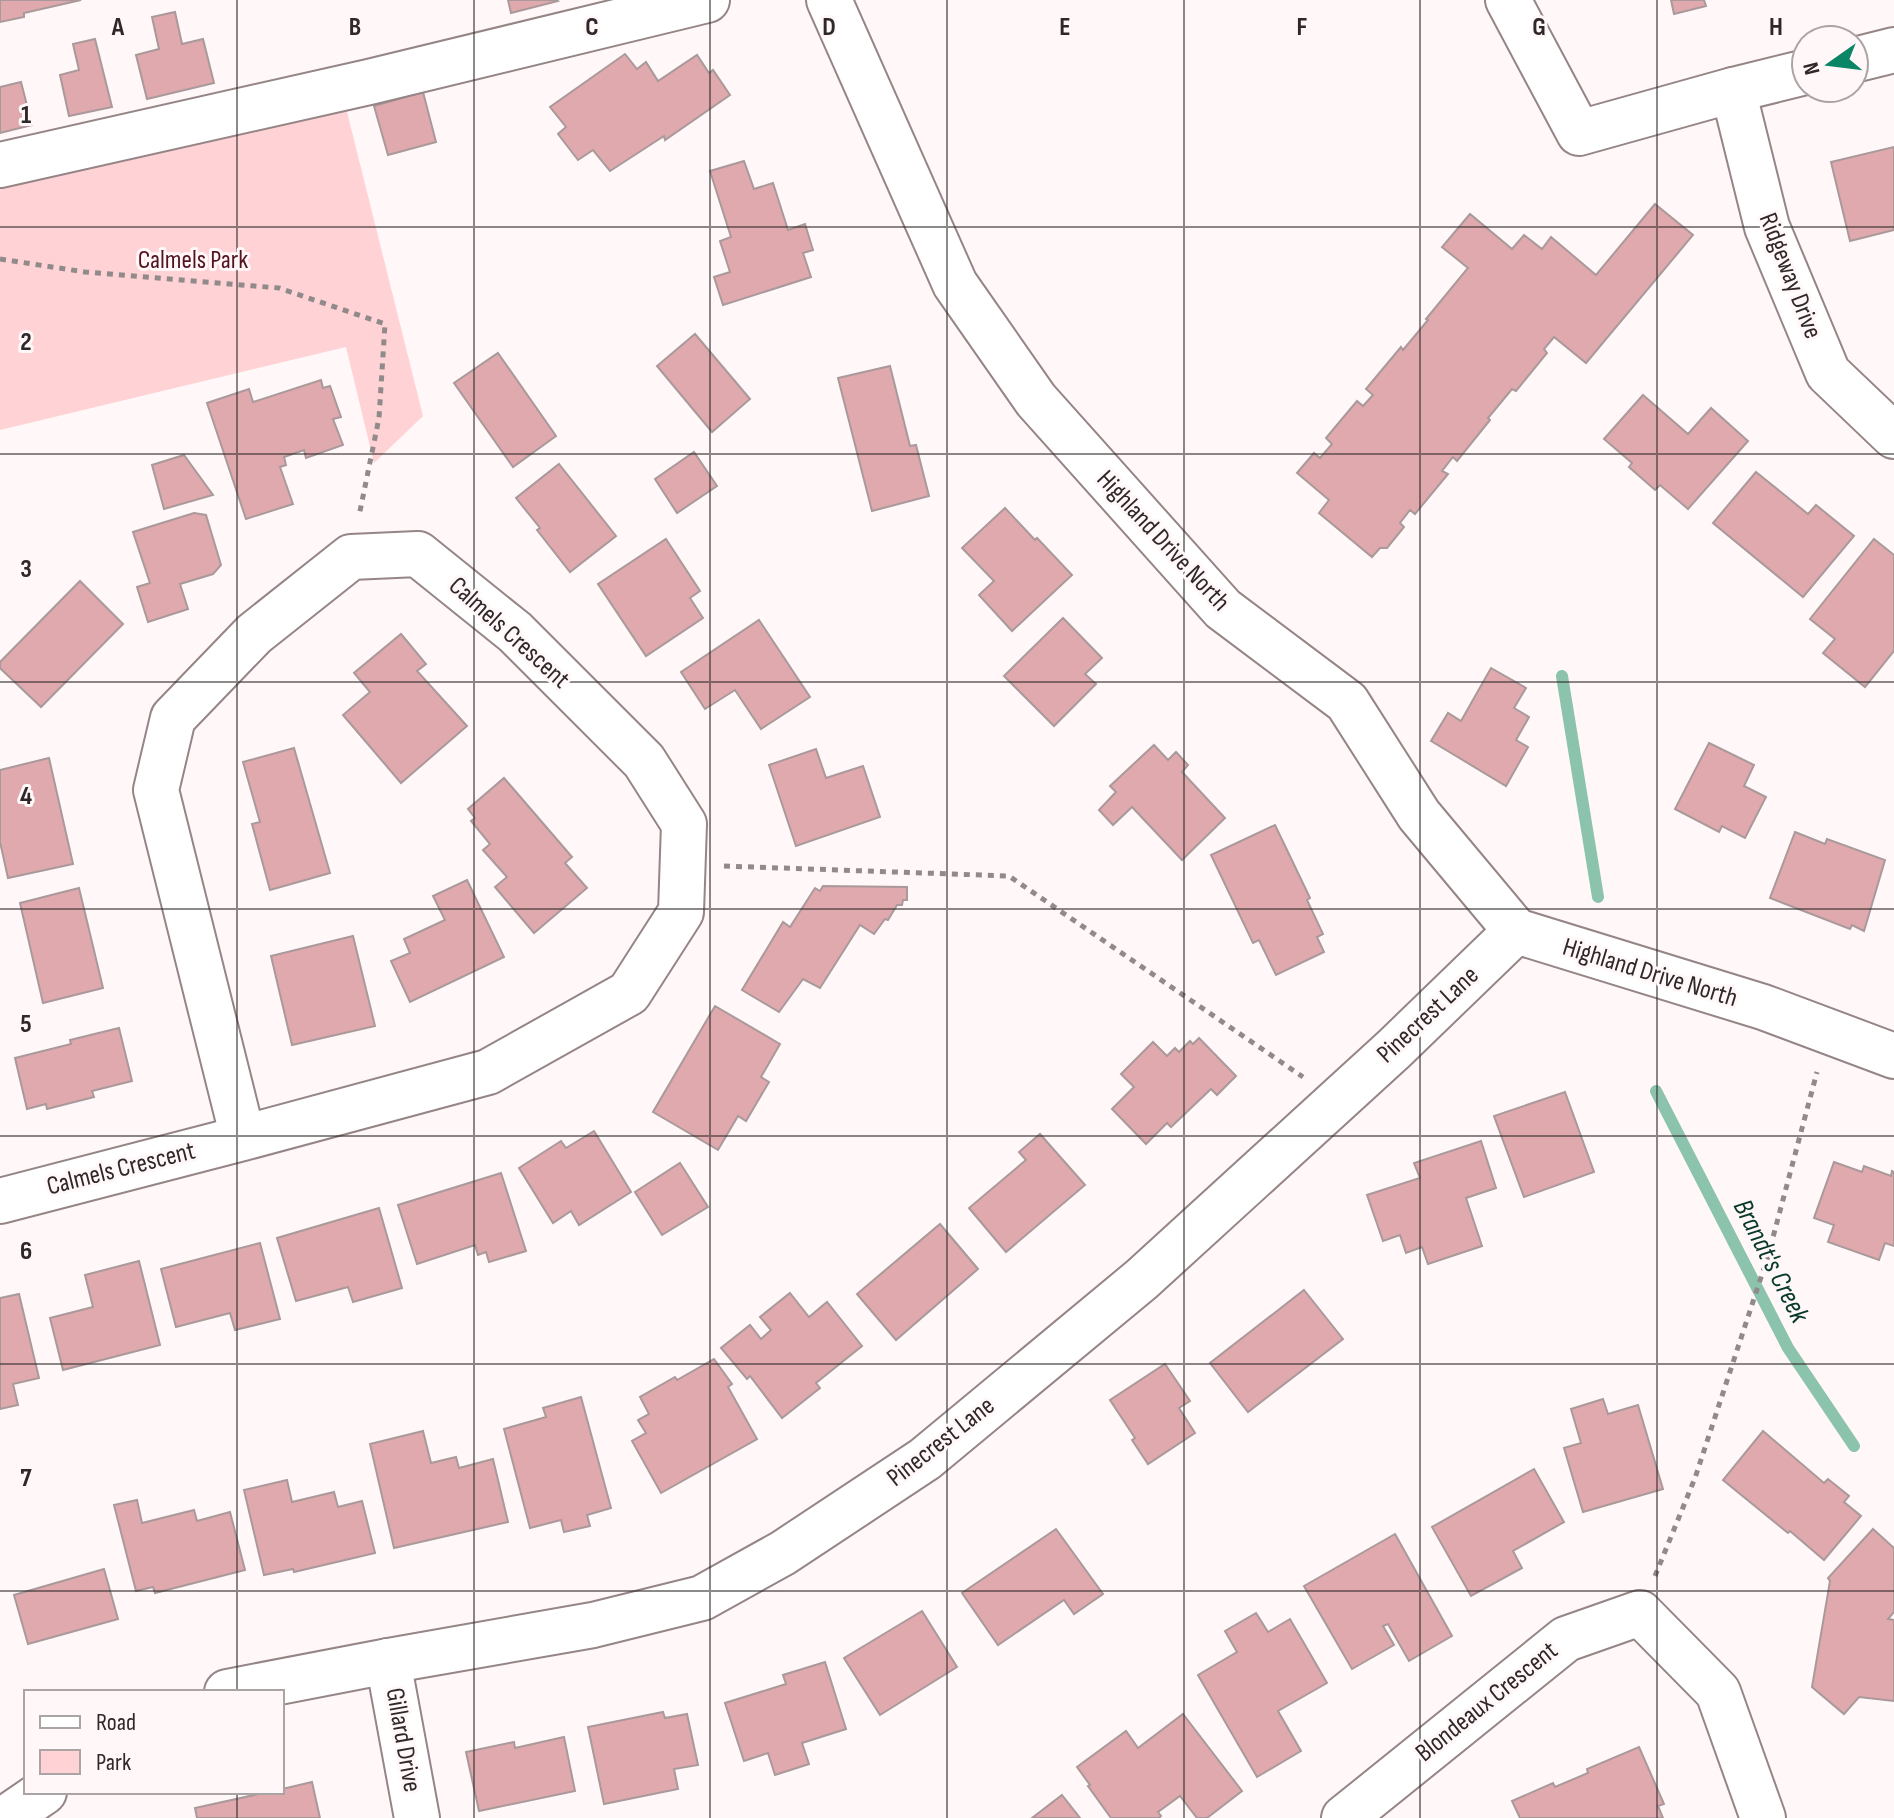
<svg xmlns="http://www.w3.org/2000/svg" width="1894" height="1818" viewBox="0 0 1894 1818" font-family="'Sofia Sans Condensed',sans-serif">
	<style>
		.green { fill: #ffd2d5 }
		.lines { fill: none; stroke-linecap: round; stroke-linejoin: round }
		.stream { stroke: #8cc3ad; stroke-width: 12 }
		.building { fill: #e0a9ae; stroke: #aa999a; stroke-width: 2 }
		.minor-casing { stroke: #958586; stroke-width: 48 }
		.path { stroke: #918a8b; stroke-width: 5; stroke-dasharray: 6 6; stroke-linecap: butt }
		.minor { stroke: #fff; stroke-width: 44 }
		.grid { fill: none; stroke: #2e2828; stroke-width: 2; stroke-opacity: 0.55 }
		.labels { text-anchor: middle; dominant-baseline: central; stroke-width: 6; stroke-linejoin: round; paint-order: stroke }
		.park-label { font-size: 26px; fill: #541320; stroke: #fff7f8 }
		.street-label { font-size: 26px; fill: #2e2828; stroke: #fff7f8 }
		.water-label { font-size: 28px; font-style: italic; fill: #07392a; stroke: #fff7f8 }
		.grid-label { font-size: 26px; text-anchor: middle; font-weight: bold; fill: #2e2828; stroke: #fff7f8; stroke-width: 6; stroke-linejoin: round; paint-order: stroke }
	</style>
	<rect width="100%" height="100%" fill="#fff7f8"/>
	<!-- green -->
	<polygon class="green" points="344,100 423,416 374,463 346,347 0,430 0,183"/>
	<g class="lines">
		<!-- stream -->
		<g class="stream">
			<polyline points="1562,676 1598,897"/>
			<polyline points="1656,1091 1788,1348 1854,1446"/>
		</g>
	</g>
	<!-- building -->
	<g class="building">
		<polygon points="0,0 81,0 24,13 24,17 0,22"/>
		<polygon points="508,0 557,0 558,1 511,13"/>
		<polygon points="1671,0 1704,0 1706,6 1674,14"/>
		<polygon points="175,12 182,44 203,39 214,83 147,99 136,55 159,49 152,17"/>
		<polygon points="95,39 112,107 69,116 60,75 79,70 73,44"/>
		<polygon points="625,54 637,69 646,62 658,81 697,55 709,73 713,70 730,95 665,140 664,136 610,171 593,150 578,160 558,134 566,127 550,107"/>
		<polygon points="21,82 32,125 0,133 0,87"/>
		<polygon points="423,92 436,142 388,155 374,106"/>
		<polygon points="1894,147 1894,230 1850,241 1831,162"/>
		<polygon points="744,161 754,189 773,183 788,230 805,224 813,250 803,253 811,277 723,305 714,277 730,272 720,241 731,237 710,171"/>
		<polygon points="1655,204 1693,235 1586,363 1554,337 1544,349 1547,353 1516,391 1512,389 1488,418 1490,420 1457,461 1453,457 1442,471 1448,474 1415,514 1410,510 1400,523 1404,527 1387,548 1380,548 1372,557 1319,513 1329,500 1297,473 1314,453 1320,458 1332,444 1326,438 1357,401 1363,406 1373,395 1366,389 1401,347 1403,350 1428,320 1426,319 1468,268 1442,247 1470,214 1512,249 1524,235 1542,249 1551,237 1596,275"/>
		<polygon points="695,334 750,399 712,432 657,366"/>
		<polygon points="498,353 556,436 513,467 454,383"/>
		<polygon points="890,366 910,446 916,445 929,496 872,511 838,378"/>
		<polygon points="321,380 323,388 330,386 341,417 333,419 343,445 306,458 304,450 284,457 286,465 280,467 293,504 246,519 207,403 249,389 253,402"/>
		<polygon points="1643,395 1688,434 1711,408 1748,441 1688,509 1660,485 1655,490 1629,467 1632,463 1604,439"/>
		<polygon points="694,452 717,486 677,513 655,479"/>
		<polygon points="184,455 213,495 164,509 152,465"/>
		<polygon points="559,464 616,536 570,572 537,530 540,528 516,498"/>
		<polygon points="1756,472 1808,514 1816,505 1854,536 1803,597 1713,523"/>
		<polygon points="1005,508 1035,540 1037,538 1072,575 1012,631 979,595 994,581 962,548"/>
		<polygon points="194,513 206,515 221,565 213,574 180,584 188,609 148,622 137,587 150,583 133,532"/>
		<polygon points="666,539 700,591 690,598 703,618 646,656 598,584"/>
		<polygon points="1874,539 1894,555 1894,651 1865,687 1823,653 1835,639 1810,619"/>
		<polygon points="80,581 123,624 41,707 0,668 0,662"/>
		<polygon points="1063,618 1102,658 1085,674 1096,684 1054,726 1004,676"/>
		<polygon points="759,620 810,697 761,729 735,690 705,709 681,672"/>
		<polygon points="401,634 426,664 417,671 467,726 401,783 343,715 370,692 354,673"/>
		<polygon points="1491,668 1526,688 1514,708 1529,717 1516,740 1528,747 1506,786 1431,741 1448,713 1461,721"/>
		<polygon points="1709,743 1754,765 1744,786 1766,797 1745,838 1722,826 1719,832 1675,809"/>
		<polygon points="1154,745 1168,760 1176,752 1188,765 1182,772 1225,818 1182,860 1132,807 1113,825 1099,810 1116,792 1110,786"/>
		<polygon points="294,748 330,873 270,890 252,824 260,822 243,762"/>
		<polygon points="816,749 826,778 863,766 880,817 796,846 769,765"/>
		<polygon points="49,758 73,864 8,878 0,842 0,770"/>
		<polygon points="504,778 572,857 565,863 587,888 534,933 495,887 507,877 483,850 490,844 471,821 475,818 468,809"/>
		<polygon points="1275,825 1310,898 1307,900 1323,934 1317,937 1324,952 1276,975 1259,940 1253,943 1211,855"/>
		<polygon points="1795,832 1825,844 1827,839 1885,860 1864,931 1852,925 1850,929 1770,898"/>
		<polygon points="467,880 504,957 410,1002 391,961 410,953 404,939 445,920 433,896"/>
		<polygon points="823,886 907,887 907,900 903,900 902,905 897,905 888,920 885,919 874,934 860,925 820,988 803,979 779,1012 742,990 783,922 790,927 815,888 820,891"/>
		<polygon points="79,888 103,988 43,1003 20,903"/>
		<polygon points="353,936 375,1026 292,1045 271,956"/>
		<polygon points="715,1006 780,1044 761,1077 769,1082 746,1121 738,1116 718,1150 653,1112"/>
		<polygon points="119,1028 132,1081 92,1091 94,1097 47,1109 46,1104 27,1109 15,1058 71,1044 70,1040"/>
		<polygon points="1199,1038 1236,1076 1217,1095 1211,1089 1171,1127 1167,1123 1146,1144 1112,1109 1134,1087 1121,1074 1153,1042 1167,1056 1175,1048 1179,1052 1190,1041 1193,1044"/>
		<polygon points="1565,1092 1594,1172 1524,1197 1494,1116"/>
		<polygon points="594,1131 631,1192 579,1225 571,1211 553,1223 519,1168 561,1141 566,1148"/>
		<polygon points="1040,1134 1085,1185 1006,1252 969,1208 1026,1160 1019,1152"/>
		<polygon points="1481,1141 1496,1188 1466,1198 1482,1246 1428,1264 1422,1247 1406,1253 1400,1235 1383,1241 1367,1195 1420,1178 1414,1163"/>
		<polygon points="1834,1162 1862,1172 1864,1166 1891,1176 1892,1171 1894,1172 1894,1246 1885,1243 1879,1260 1828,1242 1834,1225 1814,1218"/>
		<polygon points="680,1163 708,1207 662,1235 635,1192"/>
		<polygon points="501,1173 526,1251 489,1262 486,1252 478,1255 475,1245 417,1264 398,1205"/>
		<polygon points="379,1208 402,1288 353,1302 348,1287 296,1301 277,1238"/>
		<polygon points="940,1224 978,1269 896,1340 857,1294"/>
		<polygon points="260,1243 280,1319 235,1330 230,1313 176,1327 161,1269"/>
		<polygon points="139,1261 160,1345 63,1370 50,1318 93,1307 85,1275"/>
		<polygon points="1304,1290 1343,1339 1248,1412 1210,1363"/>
		<polygon points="790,1293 809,1317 827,1302 862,1346 816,1383 820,1388 782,1418 750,1376 747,1379 721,1348 750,1325 761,1339 771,1330 760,1317"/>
		<polygon points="19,1294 39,1378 13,1384 18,1405 0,1409 0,1298"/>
		<polygon points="714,1359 732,1384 728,1387 757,1439 661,1493 632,1441 646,1433 638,1420 649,1414 640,1397 675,1377 677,1380"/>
		<polygon points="1165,1364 1190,1401 1179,1408 1195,1433 1148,1464 1132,1440 1135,1438 1110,1400"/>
		<polygon points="581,1397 611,1508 587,1515 590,1526 564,1532 561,1520 530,1528 504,1429 546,1417 543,1408"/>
		<polygon points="1603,1399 1608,1414 1638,1405 1663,1489 1583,1512 1564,1448 1581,1443 1571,1409"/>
		<polygon points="423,1431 431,1463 456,1457 459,1468 493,1459 508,1522 394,1548 370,1444"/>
		<polygon points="1763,1431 1824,1483 1828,1479 1849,1496 1844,1502 1861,1516 1824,1560 1790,1531 1788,1533 1723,1480"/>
		<polygon points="1534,1469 1564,1522 1513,1551 1522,1568 1471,1596 1432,1527"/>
		<polygon points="287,1480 292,1502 334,1492 338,1507 362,1501 375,1553 294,1572 293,1569 264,1575 244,1490"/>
		<polygon points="137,1500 142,1523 194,1510 197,1521 230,1512 245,1570 155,1593 153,1587 136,1591 114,1505"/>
		<polygon points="1056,1529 1103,1594 1074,1614 1064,1600 998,1645 962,1593"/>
		<polygon points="1873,1529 1894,1548 1894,1612 1888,1619 1894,1620 1894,1701 1859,1697 1844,1714 1812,1687 1830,1581 1828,1578"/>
		<polygon points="1395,1534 1452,1636 1409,1661 1388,1624 1383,1626 1394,1645 1352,1669 1304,1586"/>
		<polygon points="104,1569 118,1619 28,1644 14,1595"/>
		<polygon points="922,1611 957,1667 880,1715 844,1658"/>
		<polygon points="1256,1613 1268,1632 1290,1619 1327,1683 1278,1711 1301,1751 1257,1777 1198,1675 1237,1652 1225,1631"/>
		<polygon points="825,1662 846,1729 802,1743 809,1764 775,1775 768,1753 744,1761 725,1703 786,1684 783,1675"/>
		<polygon points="663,1712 665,1718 687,1714 698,1765 674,1769 678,1789 604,1804 588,1727"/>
		<polygon points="1183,1714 1242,1791 1207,1818 1197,1818 1180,1796 1158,1812 1161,1816 1159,1818 1111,1818 1088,1786 1090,1785 1077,1767 1126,1731 1138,1748"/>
		<polygon points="564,1737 575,1791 479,1811 466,1752 514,1742 515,1748"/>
		<polygon points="1639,1747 1664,1804 1658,1806 1663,1818 1520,1818 1512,1801 1553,1783 1555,1787 1588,1773 1587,1769"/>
		<polygon points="312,1782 320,1818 197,1818 195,1808 268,1792 282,1792 282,1789"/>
		<polygon points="1062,1795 1080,1818 1032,1818"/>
	</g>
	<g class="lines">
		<defs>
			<g id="minor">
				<polyline points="829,0 955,284 1036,400 1223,609 1347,702 1419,815 1516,931 1763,1007 1894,1056"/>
				<polyline points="1508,0 1579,133 1733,90 1806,72"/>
				<polyline points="1854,60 1894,50"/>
				<polyline points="1733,90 1767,227 1828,373 1894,436"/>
				<polyline points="0,165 369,82 707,0"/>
				<polyline points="0,1201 243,1138 488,1072 629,993 681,912 684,824 644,761 515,632 418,554 351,557 254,634 173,718 156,790 243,1138"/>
				<polyline points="388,1661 417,1818"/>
				<polyline points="227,1692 388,1661 593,1625 702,1598 783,1553 925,1459 1142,1279 1394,1049 1516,931"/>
				<polyline points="6,1818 44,1792"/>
				<polyline points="1344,1818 1566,1639 1640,1613 1718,1692 1763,1818"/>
			</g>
		</defs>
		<!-- minor casing -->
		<use href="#minor" class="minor-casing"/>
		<!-- path -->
		<g class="path">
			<polyline points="0,259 85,272 279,288 385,324 379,418 359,516"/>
			<polyline points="724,866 1009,876 1303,1077"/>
			<polyline points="1655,1576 1695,1478 1768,1256 1817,1072"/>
		</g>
		<!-- minor -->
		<use href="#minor" class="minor"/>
	</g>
	<!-- grid -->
	<path class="grid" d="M 237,0 L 237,1692M 474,0 L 474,1818M 710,0 L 710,1818M 947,0 L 947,1818M 1184,0 L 1184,1818M 1420,0 L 1420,1818M 1657,0 L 1657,1818M 0,227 L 1894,227M 0,454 L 1894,454M 0,682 L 1894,682M 0,909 L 1894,909M 0,1136 L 1894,1136M 0,1364 L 1894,1364M 0,1591 L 1894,1591M 237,1792 L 237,1818"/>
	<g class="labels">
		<!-- park labels -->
		<g class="park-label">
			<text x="193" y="260">Calmels Park</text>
		</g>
		<!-- street labels -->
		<g class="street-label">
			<text transform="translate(1790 276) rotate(69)">Ridgeway Drive</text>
			<text transform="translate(1163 541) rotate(47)">Highland Drive North</text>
			<text transform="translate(509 633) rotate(42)">Calmels Crescent</text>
			<text transform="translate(1650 973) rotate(17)">Highland Drive North</text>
			<text transform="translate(1428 1015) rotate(-43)">Pinecrest Lane</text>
			<text transform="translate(121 1169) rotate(-14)">Calmels Crescent</text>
			<text transform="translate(941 1442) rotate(-38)">Pinecrest Lane</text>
			<text transform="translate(1487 1702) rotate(-39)">Blondeaux Crescent</text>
			<text transform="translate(403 1740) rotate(80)">Gillard Drive</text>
		</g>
		<!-- water labels -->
		<g class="water-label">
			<text transform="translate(1771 1261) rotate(63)">Brandt's Creek</text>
		</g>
	</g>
	<g class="grid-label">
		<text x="118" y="35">A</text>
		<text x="355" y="35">B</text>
		<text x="592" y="35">C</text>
		<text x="829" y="35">D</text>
		<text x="1065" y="35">E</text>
		<text x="1302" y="35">F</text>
		<text x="1539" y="35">G</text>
		<text x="1776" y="35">H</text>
		<text x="26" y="123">1</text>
		<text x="26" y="350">2</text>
		<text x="26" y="577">3</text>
		<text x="26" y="804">4</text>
		<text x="26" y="1032">5</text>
		<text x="26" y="1259">6</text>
		<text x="26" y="1486">7</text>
	</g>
	<!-- legend -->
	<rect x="24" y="1690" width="260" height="104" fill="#fff7f8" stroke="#aba4a5" stroke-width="2"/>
	<rect x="40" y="1716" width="40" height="12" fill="#ffffff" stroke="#aba4a5" stroke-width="2"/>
	<text x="96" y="1730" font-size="24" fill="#2e2828">Road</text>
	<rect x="40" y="1750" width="40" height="24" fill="#ffd2d5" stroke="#aba4a5" stroke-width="2"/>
	<text x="96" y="1770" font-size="24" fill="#2e2828">Park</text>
	<!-- north arrow -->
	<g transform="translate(1830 64) rotate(256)"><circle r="38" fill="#fff7f8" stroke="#aba4a5" stroke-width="2"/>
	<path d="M0-6L14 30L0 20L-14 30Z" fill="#0a8565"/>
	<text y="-12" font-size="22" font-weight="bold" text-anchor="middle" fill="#2e2828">N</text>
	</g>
</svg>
